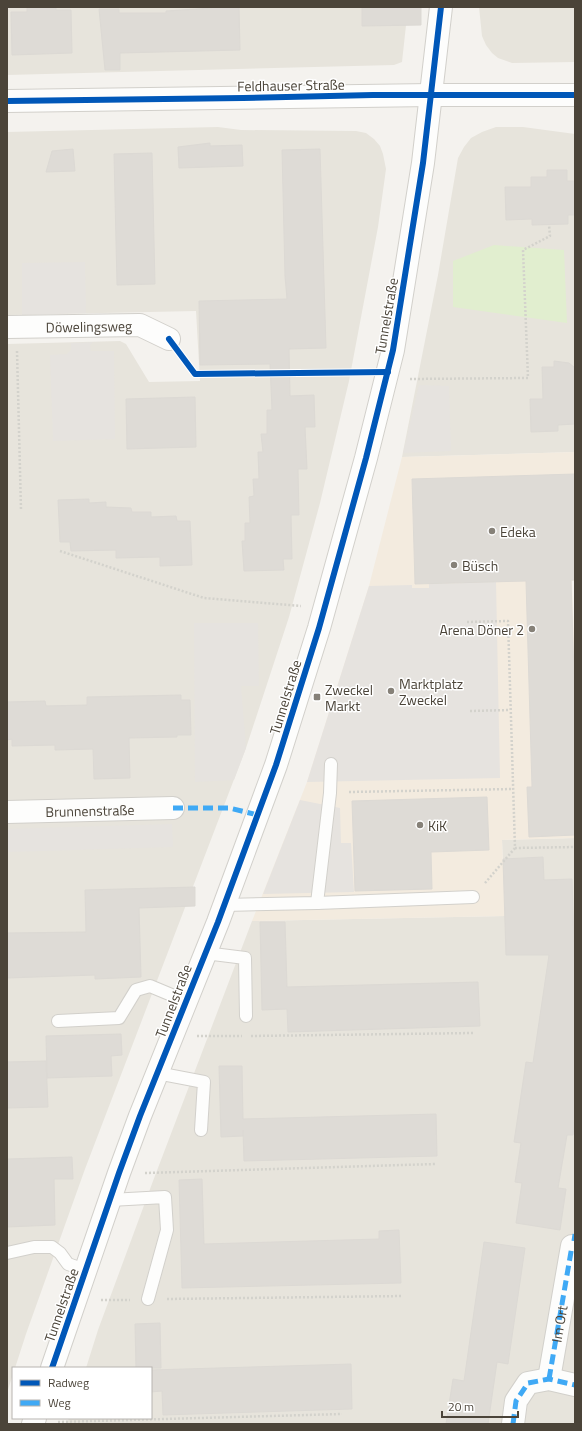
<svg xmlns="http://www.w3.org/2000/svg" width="582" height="1431" viewBox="0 0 582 1431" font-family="'Titillium Web',sans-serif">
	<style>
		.residential { fill: #e7e4dc }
		.commercial { fill: #f3ebdf }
		.green { fill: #e1eecf }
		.parking { fill: #e6e3df }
		.building { fill: #dedbd6; stroke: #dcd9d4 }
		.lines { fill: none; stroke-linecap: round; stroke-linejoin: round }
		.service-casing { stroke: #d2d0cb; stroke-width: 14 }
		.minor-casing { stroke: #d2d0cb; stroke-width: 24 }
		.tertiary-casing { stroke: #d2d0cb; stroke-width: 24 }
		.path { stroke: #d3d2cc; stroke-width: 2.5; stroke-dasharray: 2 2; stroke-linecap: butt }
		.service { stroke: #fdfdfc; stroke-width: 12 }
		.minor { stroke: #fdfdfc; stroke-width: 22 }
		.tertiary { stroke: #fdfdfc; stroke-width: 22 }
		.quiet { stroke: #3fa9f5; stroke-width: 5; stroke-dasharray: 10 5; stroke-linecap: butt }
		.cycleway-casing { stroke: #fff; stroke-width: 8 }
		.cycleway { stroke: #0057b8; stroke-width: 6 }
		.poi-dot { fill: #868178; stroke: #fff; stroke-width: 1.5 }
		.labels { text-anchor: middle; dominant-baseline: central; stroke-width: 3; stroke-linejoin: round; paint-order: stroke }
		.street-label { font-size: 14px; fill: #4b4439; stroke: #fff }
		.poi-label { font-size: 14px; fill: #4b4439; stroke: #fff; text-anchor: start }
	</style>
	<rect width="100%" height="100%" fill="#f4f2ee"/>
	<!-- residential -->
	<g class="residential">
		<polygon points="7,7 408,7 402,62 394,65 7,75"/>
		<polygon points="479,7 575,7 575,62 512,63 498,58 492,53 486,45 482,36"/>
		<polygon points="218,127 241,130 356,131 366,133 374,139 380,146 383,154 386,169 378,227 349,381 320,503 289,617 246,748 85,1169 26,1334 15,1368 13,1368 13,1374 7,1393 7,344 120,341 126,344 149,382 200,381 196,311 7,315 7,132"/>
		<polygon points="496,127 523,127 575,134 575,452 402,457 438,275 458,158 464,147 471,138 482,132"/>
		<polygon points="575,838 575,1424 67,1424 69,1418 151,1418 151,1368 86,1368 98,1330 153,1181 252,921 505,916 502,840"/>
	</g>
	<!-- commercial -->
	<polygon class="commercial" points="575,452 575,580 572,581 575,676 575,838 502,840 505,916 252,921 307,782 369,586 402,457"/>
	<!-- green -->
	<polygon class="green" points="494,245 564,250 567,323 453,307 453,261"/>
	<!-- parking -->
	<g class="parking">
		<polygon points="85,262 86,313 22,315 22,263"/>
		<polygon points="93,342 90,345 91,351 114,351 115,439 53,441 50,355 67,354 71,350 71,343"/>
		<polygon points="419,385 449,386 451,451 403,453"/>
		<polygon points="496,582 500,778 307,782 369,586 412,585 412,588 429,588 429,584"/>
		<polygon points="194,623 258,623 259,686 241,686 246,748 234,780 195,782"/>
		<polygon points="300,800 340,808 341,843 351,843 354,892 263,894"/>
		<polygon points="172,824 173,847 7,852 7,829"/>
	</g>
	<!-- building -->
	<g class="building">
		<polygon points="27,7 56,7 56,10 71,10 72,53 12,55 11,12 27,12"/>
		<polygon points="212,7 239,7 240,50 120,53 120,70 105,70 99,9 119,9 119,13 166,13 166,11 212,8"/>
		<polygon points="362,7 421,7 421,25 362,26"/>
		<polygon points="210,143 210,146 242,145 243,166 179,168 178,147"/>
		<polygon points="73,149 75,171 46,172 52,151"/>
		<polygon points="320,149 326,348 289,349 290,396 314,395 315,427 305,427 307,469 298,469 299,515 291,515 292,559 283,559 284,570 244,571 242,541 245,541 245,523 250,523 249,497 254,496 253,479 259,479 258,452 263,452 261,434 267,434 267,410 272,410 270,364 200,365 199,301 287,299 285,276 282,150"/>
		<polygon points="152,153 155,284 117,285 114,154"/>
		<polygon points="547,170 567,170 567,181 575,181 575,215 568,215 568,224 532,225 532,219 506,220 505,187 531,187 531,177 547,177"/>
		<polygon points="554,361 569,363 575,368 575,424 558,425 558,431 531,432 530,399 543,399 542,367 554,367"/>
		<polygon points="195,397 196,447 127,449 126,399"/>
		<polygon points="575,474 575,580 571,580 575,705 575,835 529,837 527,787 532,787 526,581 415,584 412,479"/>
		<polygon points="89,499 89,503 106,502 106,507 131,508 132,512 151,512 151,517 176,516 177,521 190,521 192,565 160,566 160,557 116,558 116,550 71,551 70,542 60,542 58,500"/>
		<polygon points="181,695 181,700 190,700 191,735 177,735 177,737 129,738 130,778 94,779 93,749 55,750 55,745 12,746 12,739 7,740 7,702 45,701 46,706 87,705 87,697"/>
		<polygon points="487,797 489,850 431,852 432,889 355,891 352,801"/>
		<polygon points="543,857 544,880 572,879 575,973 575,1118 573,1135 567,1135 558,1188 566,1189 560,1230 516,1223 522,1183 515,1182 521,1143 514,1142 526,1062 533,1063 549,955 506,955 503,859"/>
		<polygon points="195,887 195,906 139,908 141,977 95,979 95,975 7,978 7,933 86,932 85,890"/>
		<polygon points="260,922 285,922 287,987 478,982 480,1026 288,1032 287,1009 262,1010"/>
		<polygon points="121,1034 122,1055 111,1056 112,1076 47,1078 46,1036"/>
		<polygon points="46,1061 48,1107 7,1108 7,1062"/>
		<polygon points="219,1066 242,1066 243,1119 436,1114 437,1156 244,1161 243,1130 243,1136 221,1137"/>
		<polygon points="72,1157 73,1179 54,1179 55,1225 7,1227 8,1159"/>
		<polygon points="202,1179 204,1244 379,1239 379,1231 399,1230 401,1283 182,1288 179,1180"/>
		<polygon points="484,1242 525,1248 508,1364 497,1362 488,1424 446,1424 453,1379 464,1381"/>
		<polygon points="160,1323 161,1368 136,1368 135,1324"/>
		<polygon points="351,1364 352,1409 163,1415 162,1391 151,1392 151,1370"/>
	</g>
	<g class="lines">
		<defs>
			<g id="service">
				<polyline points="317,903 473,897"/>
				<polyline points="224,905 317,903 330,793 331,764"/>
				<polyline points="205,953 245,958 246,1016"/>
				<polyline points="58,1021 119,1018 136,990 150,986 186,1001"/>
				<polyline points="157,1073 204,1082 201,1130"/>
				<polyline points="110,1200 165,1197 167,1230 148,1299"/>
				<polyline points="7,1253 34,1247 52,1247 60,1253 68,1264 85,1270"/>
			</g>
			<g id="minor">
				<polyline points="431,95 575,95"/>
				<path id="s1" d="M 7,327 L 140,325 L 169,339"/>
				<path id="s2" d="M 7,812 L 173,808"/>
				<polyline points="549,1379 572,1246"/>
				<polyline points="513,1424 516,1401 528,1383 549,1379 575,1385"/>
			</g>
			<g id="tertiary">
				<polyline points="7,101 431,95"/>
				<polyline points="52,1368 119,1173 140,1116 218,922 276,765 319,628 366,458 393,350 423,163 441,7"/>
				<polyline points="33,1424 35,1418"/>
			</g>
		</defs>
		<!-- service casing -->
		<use href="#service" class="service-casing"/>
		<!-- minor casing -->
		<use href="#minor" class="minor-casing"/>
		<!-- tertiary casing -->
		<use href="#tertiary" class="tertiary-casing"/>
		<!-- path -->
		<g class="path">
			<polyline points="17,351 21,510"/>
			<polyline points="410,379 528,378 523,250 550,236 549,225"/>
			<polyline points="60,551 204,598 301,606"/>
			<polyline points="467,622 508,621 515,848 575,847"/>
			<polyline points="470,711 510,710"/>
			<polyline points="349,792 513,789"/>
			<polyline points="485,883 515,848"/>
			<polyline points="197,1036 242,1036"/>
			<polyline points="251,1036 474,1033"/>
			<polyline points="145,1173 435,1164"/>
			<polyline points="167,1299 403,1296"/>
			<polyline points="101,1300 130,1300"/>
			<polyline points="58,1422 342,1414"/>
		</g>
		<!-- service -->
		<use href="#service" class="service"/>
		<!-- minor -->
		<use href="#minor" class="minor"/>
		<!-- tertiary -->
		<use href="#tertiary" class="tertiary"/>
		<!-- quiet -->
		<g class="quiet">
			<polyline points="173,808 229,808 258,815"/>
			<polyline points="574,1241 575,1234"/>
			<path id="s3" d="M 549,1379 L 572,1246"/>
			<polyline points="513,1424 516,1401 528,1383 549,1379 575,1385"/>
		</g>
		<defs>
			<g id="cycleway">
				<polyline points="7,101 243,98 373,95 575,95"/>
				<polyline points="169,339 195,374 388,372"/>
				<polyline points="52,1368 119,1173 140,1116 218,922 276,765 319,628 366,458 393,350 423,163 441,7"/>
			</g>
		</defs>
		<!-- cycleway casing -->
		<use href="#cycleway" class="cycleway-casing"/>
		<!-- cycleway -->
		<use href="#cycleway" class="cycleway"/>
	</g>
	<!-- markers -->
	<g class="poi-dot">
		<circle cx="492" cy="531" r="4"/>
		<circle cx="454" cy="565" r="4"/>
		<circle cx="532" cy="629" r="4"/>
		<circle cx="391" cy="691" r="4"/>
		<rect x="313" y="693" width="8" height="8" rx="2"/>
		<circle cx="420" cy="825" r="4"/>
	</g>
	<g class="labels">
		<!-- street labels -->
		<g class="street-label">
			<text transform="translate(291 85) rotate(-1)">Feldhauser Straße</text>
			<text transform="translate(386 316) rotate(-80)">Tunnelstraße</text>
			<text stroke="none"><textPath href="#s1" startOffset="82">Döwelingsweg</textPath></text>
			<text transform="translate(285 697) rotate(-73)">Tunnelstraße</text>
			<text stroke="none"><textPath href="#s2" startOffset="83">Brunnenstraße</textPath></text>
			<text transform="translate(173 1001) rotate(-69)">Tunnelstraße</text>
			<text transform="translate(61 1305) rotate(-71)">Tunnelstraße</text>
			<text stroke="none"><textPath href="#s3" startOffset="56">Im Ort</textPath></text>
		</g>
		<!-- poi labels -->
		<g class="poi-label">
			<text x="500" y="531">Edeka</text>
			<text x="462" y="565">Büsch</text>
			<text x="524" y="629" text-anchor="end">Arena Döner 2</text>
			<text x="399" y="683">Marktplatz<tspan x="399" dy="16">Zweckel</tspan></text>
			<text x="325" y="689">Zweckel<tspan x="325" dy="16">Markt</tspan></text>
			<text x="428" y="825">KiK</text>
		</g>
	</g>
	<!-- border -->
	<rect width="582" height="1431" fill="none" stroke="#4b4439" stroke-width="16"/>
	<!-- legend -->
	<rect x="12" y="1367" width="140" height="52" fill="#ffffff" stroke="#b7b4b0"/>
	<rect x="20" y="1380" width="20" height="6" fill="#0057b8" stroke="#b7b4b0"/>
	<text x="48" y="1387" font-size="12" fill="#4b4439">Radweg</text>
	<rect x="20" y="1400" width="20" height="6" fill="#3fa9f5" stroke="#b7b4b0"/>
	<text x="48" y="1407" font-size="12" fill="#4b4439">Weg</text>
	<!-- scale -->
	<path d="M442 1411v6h76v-6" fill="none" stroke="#4b4439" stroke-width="2"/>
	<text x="448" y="1411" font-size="12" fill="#4b4439" stroke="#ffffff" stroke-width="3" paint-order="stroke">20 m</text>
</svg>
